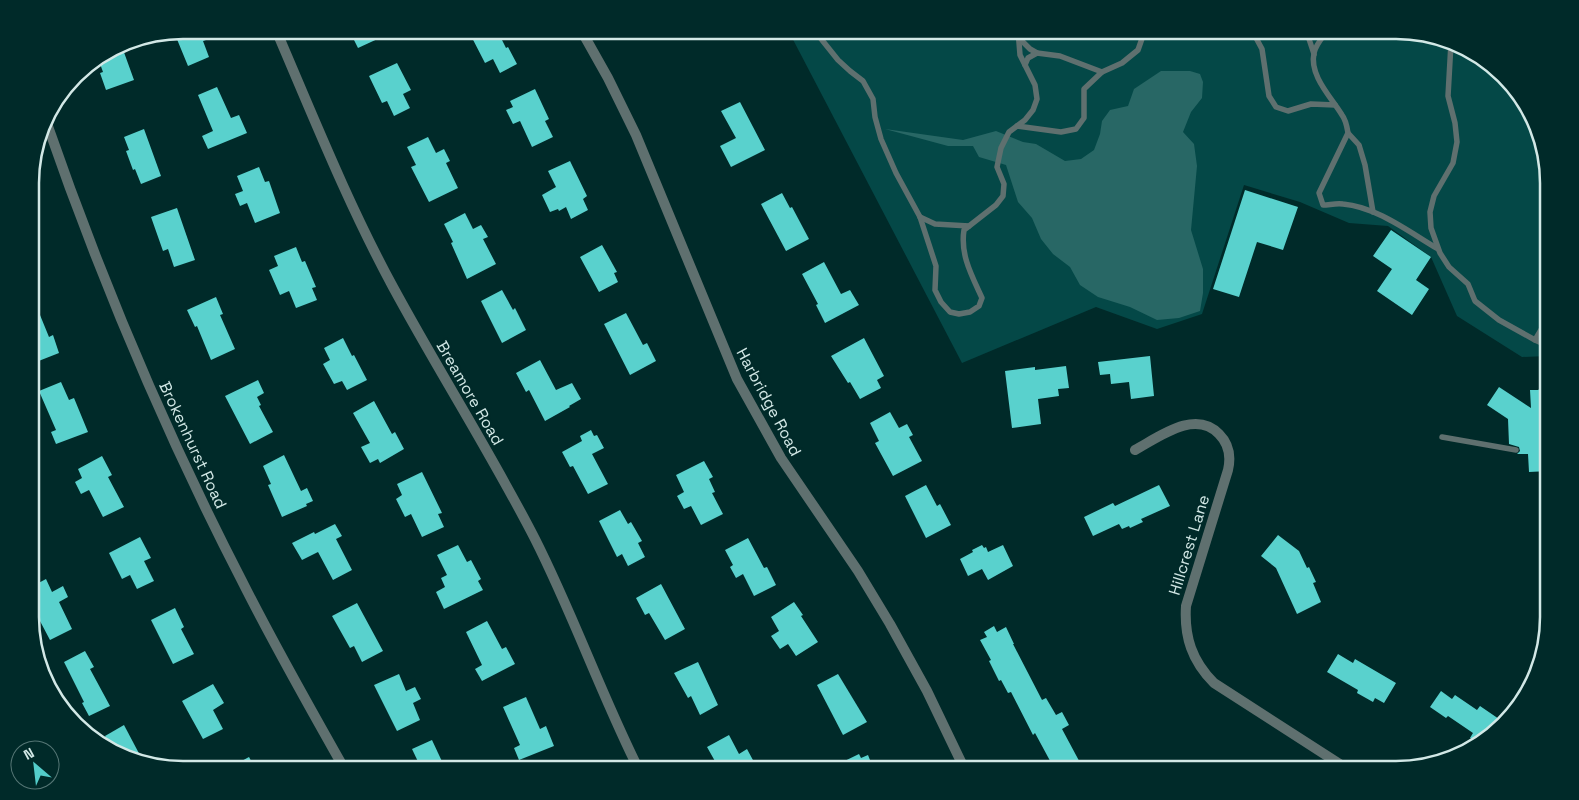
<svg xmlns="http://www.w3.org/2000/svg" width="1579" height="800" viewBox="0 0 1579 800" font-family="'Space Grotesk',sans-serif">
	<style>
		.green { fill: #044847 }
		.water { fill: #286765 }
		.building { fill: #59d1cd }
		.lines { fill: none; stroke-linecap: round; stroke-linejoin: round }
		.lane { stroke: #5f706f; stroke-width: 5.5 }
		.street { stroke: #5f706f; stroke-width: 10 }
		.labels { text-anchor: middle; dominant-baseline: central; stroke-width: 5; stroke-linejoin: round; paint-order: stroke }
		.street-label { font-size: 16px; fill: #d2e8e6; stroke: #002a29 }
		.rim { fill: none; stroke: #d2e8e6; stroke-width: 2.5 }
	</style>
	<rect width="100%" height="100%" fill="#002a29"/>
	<!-- green -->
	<polygon class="green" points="788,30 1396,30 1463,46 1518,90 1548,164 1548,356 1522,357 1457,316 1431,257 1388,226 1349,223 1300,202 1244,185 1202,314 1157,329 1096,307 962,363"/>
	<!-- water -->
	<polygon class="water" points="1161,71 1190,71 1200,74 1203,82 1202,98 1191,112 1183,132 1194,144 1197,166 1191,230 1203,269 1203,293 1200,311 1179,318 1157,320 1130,307 1098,297 1080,285 1070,267 1053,254 1041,239 1032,218 1018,202 1006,165 979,157 973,146 948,146 885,129 963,140 996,131 1023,142 1036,144 1065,161 1081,159 1094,150 1100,134 1102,121 1110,110 1128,106 1134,89"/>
	<!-- building -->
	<g class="building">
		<polygon points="183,30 201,30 206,40 203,41 209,57 188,66 174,32"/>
		<polygon points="349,30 397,30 358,48"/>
		<polygon points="468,30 497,30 506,48 508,47 517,64 500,73 493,59 485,63"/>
		<polygon points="121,44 134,80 106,90 100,73 103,72 98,58"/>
		<polygon points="397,63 411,90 403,94 410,108 394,116 387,101 382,103 369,76"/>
		<polygon points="217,87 231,118 239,115 247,133 208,149 202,136 213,131 198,95"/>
		<polygon points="535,89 549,119 545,121 553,137 532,147 520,121 513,124 506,110 513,107 510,101"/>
		<polygon points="740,102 765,150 731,167 720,146 736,138 721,111"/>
		<polygon points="144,129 161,176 141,184 135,169 133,170 126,151 129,150 124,137"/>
		<polygon points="428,137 436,153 444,149 450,161 446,163 458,188 429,202 411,167 416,165 407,147"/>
		<polygon points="570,161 587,196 583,199 588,210 571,219 566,207 559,211 558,209 550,212 542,195 556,187 548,171"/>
		<polygon points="259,167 265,182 269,181 280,213 255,223 247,203 240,206 235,194 243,191 237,176"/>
		<polygon points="1245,190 1298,207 1283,250 1257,242 1239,297 1213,289"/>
		<polygon points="782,193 790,208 792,207 809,239 786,251 761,204"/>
		<polygon points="177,208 195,260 174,267 168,249 163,251 151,217"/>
		<polygon points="465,213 473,229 481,225 488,237 483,239 496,264 467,279 451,243 453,242 444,224"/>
		<polygon points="1391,230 1431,257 1416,280 1429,289 1412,315 1377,291 1392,269 1373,256"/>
		<polygon points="602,245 617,272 614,273 618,282 599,292 580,257"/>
		<polygon points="296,247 302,262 305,261 316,287 312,288 317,300 296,308 289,291 280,295 269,270 278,266 274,256"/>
		<polygon points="824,262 841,294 850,290 859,305 825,323 816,305 818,304 802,274"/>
		<polygon points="502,290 513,310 515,308 526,330 502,343 481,301"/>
		<polygon points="31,293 49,337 53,335 59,353 31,364"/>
		<polygon points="216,297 223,314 220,315 235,349 211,360 197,326 195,327 187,310"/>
		<polygon points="626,313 643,345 647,343 656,361 630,375 604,324"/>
		<polygon points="343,338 352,356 354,355 367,380 347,390 342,381 334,384 323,364 330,360 324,348"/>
		<polygon points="864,338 884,376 877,380 881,388 860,399 850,382 848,383 831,356"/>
		<polygon points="1150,356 1154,396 1131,399 1129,382 1111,384 1110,374 1100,375 1098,362"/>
		<polygon points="540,360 556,390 572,383 581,399 569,406 570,407 545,421 529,390 526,392 516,373"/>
		<polygon points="1066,366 1069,388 1058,389 1059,396 1038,399 1041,424 1012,428 1005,371 1035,367 1035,370"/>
		<polygon points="258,380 264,393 257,397 261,405 259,406 273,432 250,444 225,396"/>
		<polygon points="61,382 69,400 74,398 88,432 56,444 51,432 56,430 39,391"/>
		<polygon points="1548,383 1549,471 1529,472 1528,454 1517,454 1520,451 1519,447 1509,444 1508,419 1487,405 1499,387 1531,408 1530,390 1538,390"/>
		<polygon points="374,401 392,434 395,432 404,449 380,463 378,459 370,463 361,447 370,443 353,413"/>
		<polygon points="890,412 899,428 907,424 913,435 909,437 922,461 893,476 875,443 879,441 870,423"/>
		<polygon points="591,430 594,436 597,435 604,448 592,454 608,484 588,494 573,466 570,467 562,452 582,441 580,436"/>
		<polygon points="284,455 301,491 307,488 313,501 306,504 307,506 282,517 268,485 271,484 263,466"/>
		<polygon points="102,456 112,475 108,477 124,507 103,517 89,490 81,494 75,482 82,478 78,469"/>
		<polygon points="704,461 713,477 709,479 715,492 712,493 723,514 701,525 691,506 684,509 677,496 684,492 676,475"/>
		<polygon points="422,472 442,513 438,514 444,527 422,537 411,514 405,517 396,499 402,495 397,484"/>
		<polygon points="926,485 937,506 940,504 951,525 926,538 905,496"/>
		<polygon points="1159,485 1170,506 1141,519 1143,522 1130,528 1129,526 1122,529 1119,524 1093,536 1084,517 1113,503 1115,506"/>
		<polygon points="620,510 628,524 631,522 642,541 638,543 645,557 628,566 622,554 617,557 599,521"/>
		<polygon points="335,524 342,536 336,539 352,570 333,580 318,552 302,560 292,543 314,532 315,534"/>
		<polygon points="1278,535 1299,551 1307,568 1309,567 1316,582 1313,583 1321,602 1297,614 1276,568 1261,556"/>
		<polygon points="140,537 151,558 144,561 154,581 137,589 130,575 122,579 109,553"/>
		<polygon points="748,538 764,568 767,567 776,585 754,596 743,574 736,578 730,567 733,565 725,550"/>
		<polygon points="458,545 467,562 471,560 481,579 478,581 483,590 444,609 436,592 445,587 441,578 447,575 437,555"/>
		<polygon points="982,545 984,548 986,547 988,552 1003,545 1013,566 988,580 982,569 968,576 960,559 973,552 972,550"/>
		<polygon points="46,579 52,592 63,586 68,597 59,602 72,629 50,640 31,604 31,587"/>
		<polygon points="661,584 685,629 665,640 649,613 645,615 636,598"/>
		<polygon points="794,602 803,615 801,616 818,642 796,656 788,644 780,649 771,636 779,631 771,617"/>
		<polygon points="357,603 383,651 362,662 354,646 350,648 332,616"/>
		<polygon points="175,608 184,627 181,629 194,654 173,664 151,620"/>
		<polygon points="487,621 502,649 506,647 515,664 482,681 475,669 482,665 466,632"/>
		<polygon points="994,626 997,632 1006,627 1014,644 1013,644 1042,700 1046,698 1056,715 1062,712 1069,725 1062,729 1084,770 1055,770 1035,733 1033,735 1011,692 1008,693 1001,680 999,681 989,661 991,660 980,640 987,637 984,632"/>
		<polygon points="85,651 94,667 90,669 110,706 89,716 82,703 84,702 64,662"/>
		<polygon points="1338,654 1353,663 1355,659 1396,683 1384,703 1375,698 1373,702 1357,693 1358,690 1327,672"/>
		<polygon points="698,662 718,705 700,715 691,696 688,698 674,673"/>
		<polygon points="399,674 406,691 415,687 421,699 413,703 420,720 397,731 374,685"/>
		<polygon points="838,674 867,722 843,735 817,685"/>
		<polygon points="213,684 224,703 213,710 223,729 203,739 182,701"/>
		<polygon points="1441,691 1452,699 1455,695 1477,710 1480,706 1499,719 1495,723 1498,725 1481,744 1470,738 1473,733 1448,716 1446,718 1430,707"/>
		<polygon points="526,697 540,729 546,726 554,746 519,760 514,748 520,745 503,707"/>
		<polygon points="124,725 143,761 113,752 105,736"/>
		<polygon points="729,735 739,754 747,749 754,762 739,770 720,770 707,747"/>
		<polygon points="432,740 446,770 422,770 412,749"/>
		<polygon points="859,754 861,758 868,755 874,770 826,770"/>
		<polygon points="249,757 256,770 225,770"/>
	</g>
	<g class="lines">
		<!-- lane -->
		<g class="lane">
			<path d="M 814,30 L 838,60 L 850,71 L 863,81 L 873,99 L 875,117 L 881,139 L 896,173 L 920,217 L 936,266 L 935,290 L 941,302 L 950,312 L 959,314 L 970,312 L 979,306 L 982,298 C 972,276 960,255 964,230 L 996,205 L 1003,196 L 1004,184 L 997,167 L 1001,148 L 1009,132 L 1025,120 L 1033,110 L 1037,99 L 1035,85 L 1020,55 L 1018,30"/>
			<polyline points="1127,30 1128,32 1141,37"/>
			<polyline points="1249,30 1255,36 1262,49 1269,96 1276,107 1288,111 1311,104 1335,105"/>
			<polyline points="1306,30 1314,54"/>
			<path d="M 1328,30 C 1323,37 1316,44 1314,53 C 1309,76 1332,98 1342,115 C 1346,120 1347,127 1348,133 L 1319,193 L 1323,205 C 1329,205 1336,203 1343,204 C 1377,207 1409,232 1438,249"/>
			<polyline points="1018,37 1030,49 1037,53 1028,58 1025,65"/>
			<polyline points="1451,43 1448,96 1455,123 1457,142 1453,163 1434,196 1430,212 1431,228 1440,253 1449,267 1468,284 1475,301 1499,320 1535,340"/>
			<polyline points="1037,53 1060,56 1102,72 1122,63 1138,50 1145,30"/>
			<polyline points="1017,126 1061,132 1076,129 1084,118 1084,89 1102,72"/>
			<polyline points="1348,133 1359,145 1365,165 1373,212"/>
			<polyline points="920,217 935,224 969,226"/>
			<polyline points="1548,318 1535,340 1548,346"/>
			<polyline points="1442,437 1516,450"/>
		</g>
		<!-- street -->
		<g class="street">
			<path d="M 276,30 C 313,116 348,204 393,287 C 439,372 491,453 535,539 C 573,614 601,694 639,770"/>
			<polyline points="581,30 608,78 636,135 737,379 781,458 858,571 890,624 927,691 965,770"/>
			<path d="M 45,118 C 100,277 165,432 242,581 C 274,645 310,708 345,770"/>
			<path d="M 1135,450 C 1159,437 1195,409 1219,434 C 1229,444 1231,457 1228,470 L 1186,606 C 1184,637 1192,661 1214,683 L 1349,770"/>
		</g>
	</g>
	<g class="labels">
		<!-- street labels -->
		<g class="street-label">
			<text transform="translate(470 393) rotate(60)">Breamore Road</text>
			<text transform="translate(769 402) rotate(62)">Harbridge Road</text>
			<text transform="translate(193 445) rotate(65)">Brokenhurst Road</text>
			<text transform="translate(1189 545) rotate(-73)">Hillcrest Lane</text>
		</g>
	</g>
	<!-- crop -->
	<path d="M0 0H1579V800H0ZM183 39H1396A144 144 0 0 1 1540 183V617A144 144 0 0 1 1396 761H183A144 144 0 0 1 39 617V183A144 144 0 0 1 183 39Z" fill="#002a29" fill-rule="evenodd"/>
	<path class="rim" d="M183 39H1396A144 144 0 0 1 1540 183V617A144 144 0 0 1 1396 761H183A144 144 0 0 1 39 617V183A144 144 0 0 1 183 39Z"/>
	<!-- north arrow -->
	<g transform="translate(35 765) rotate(332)"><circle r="24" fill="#002a29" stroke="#547675"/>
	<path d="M0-4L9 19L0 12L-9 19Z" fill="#53cdca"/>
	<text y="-8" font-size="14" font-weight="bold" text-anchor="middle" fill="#d2e8e6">N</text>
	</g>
</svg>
